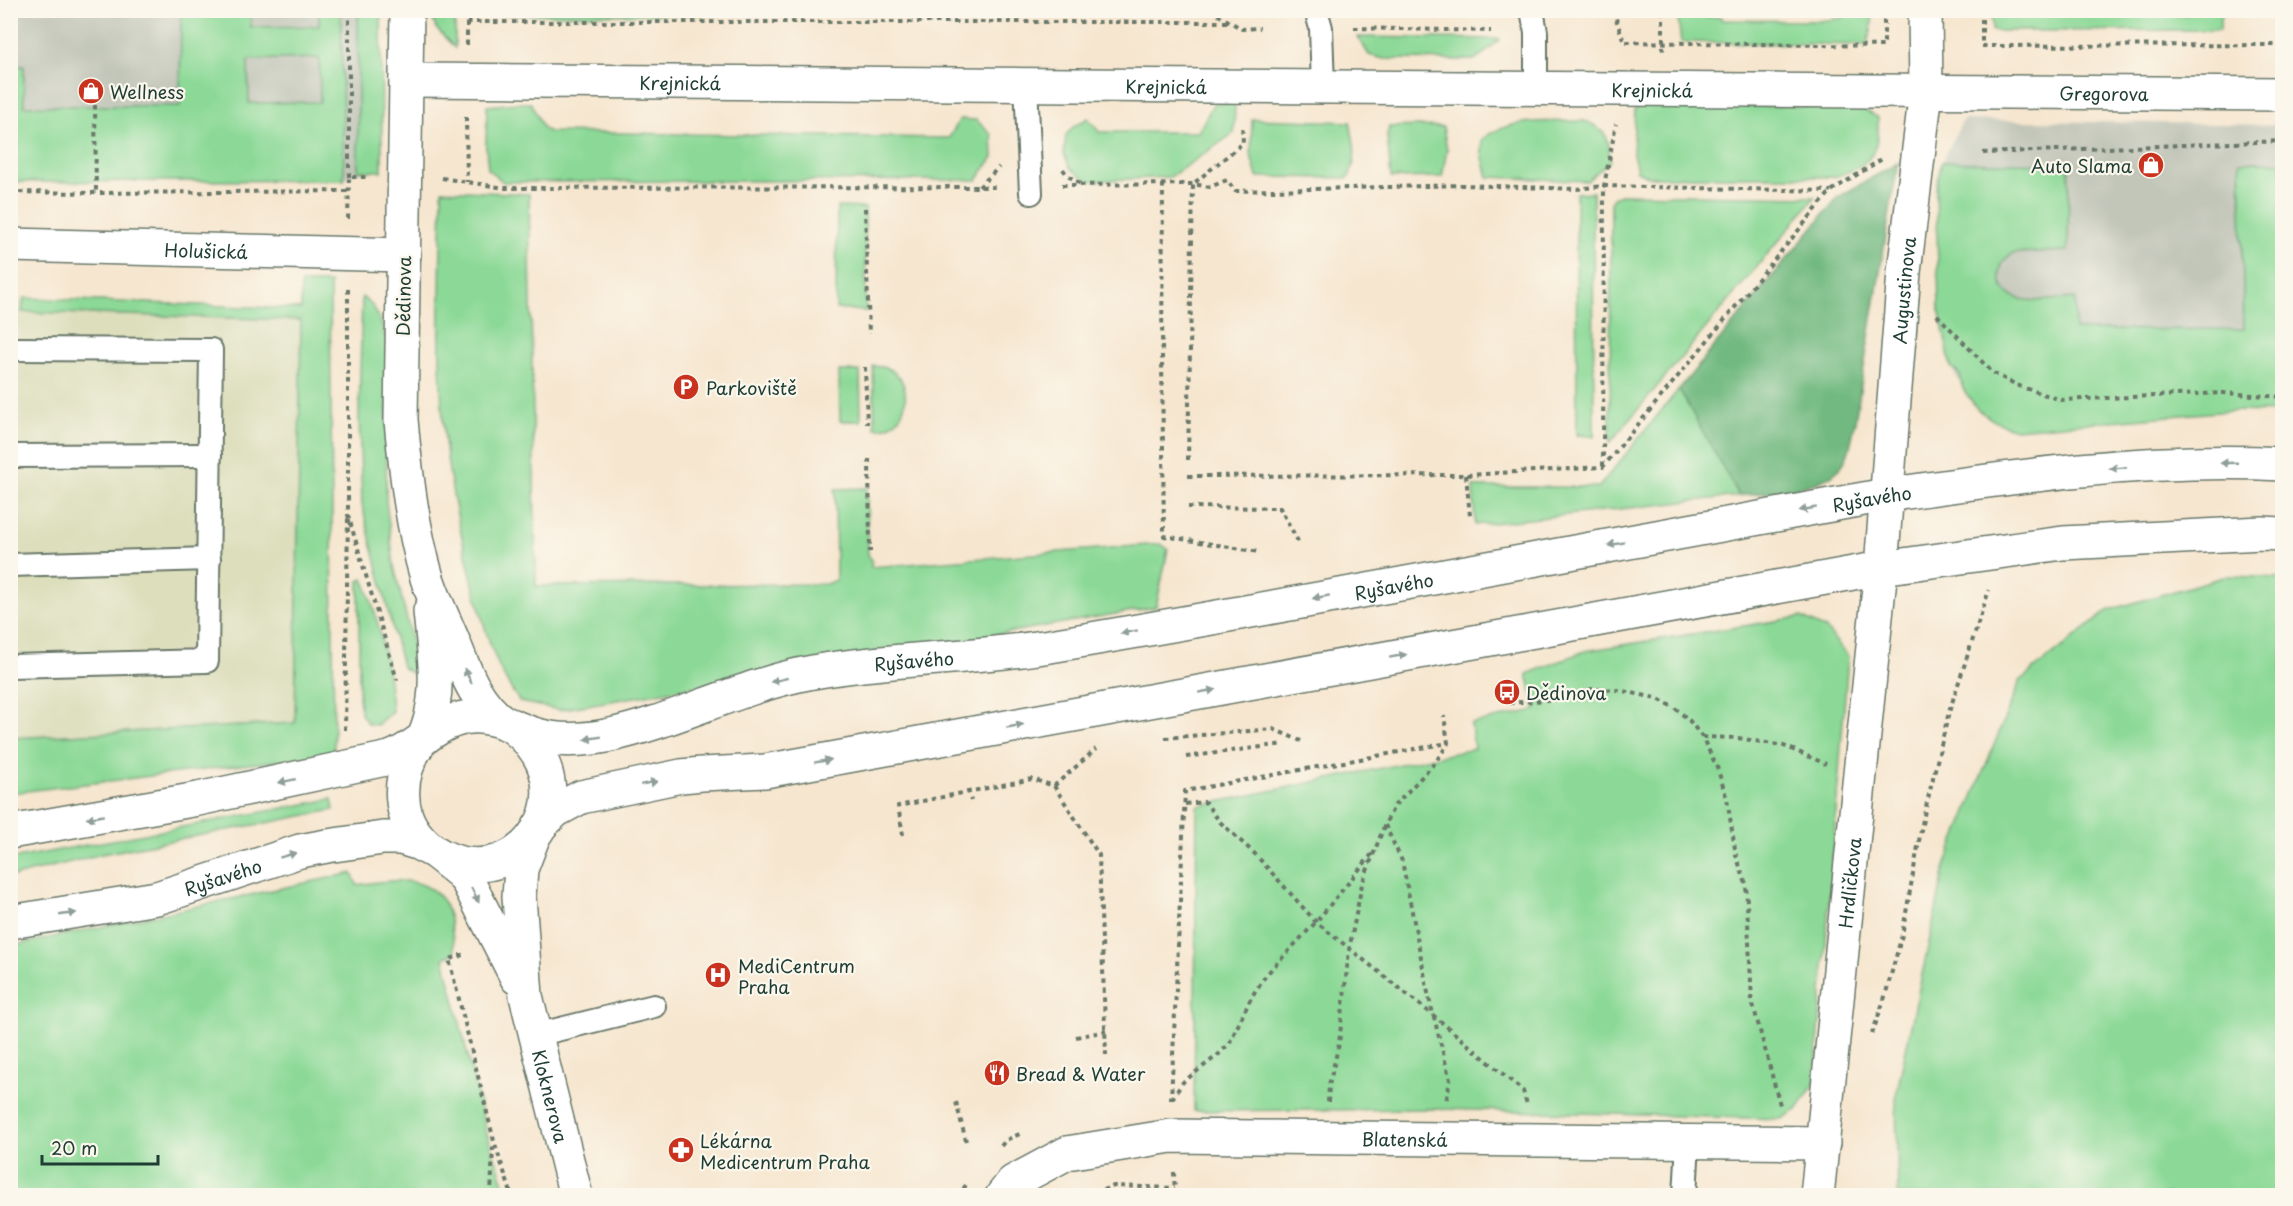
<svg xmlns="http://www.w3.org/2000/svg" width="2293" height="1206" viewBox="0 0 2293 1206" font-family="'Playpen Sans',sans-serif">
	<style>
		.built { fill: #dcdebc }
		.industrial { fill: #c2c6b9 }
		.green { fill: #8cd997; stroke: #568b66; stroke-width: 1.5; fill-rule: evenodd }
		.forest { fill: #71b980; stroke: #487b5a; stroke-width: 1.5 }
		.lines { fill: none; stroke-linecap: round; stroke-linejoin: round }
		.service-casing { stroke: #6a786a; stroke-width: 26 }
		.minor-casing { stroke: #6a786a; stroke-width: 36 }
		.secondary-casing { stroke: #6a786a; stroke-width: 36 }
		.path { stroke: #6a786a; stroke-width: 4; stroke-dasharray: 4.5 4.5; stroke-linecap: butt }
		.service { stroke: #fff; stroke-width: 22 }
		.minor { stroke: #fff; stroke-width: 33 }
		.secondary { stroke: #fff; stroke-width: 33 }
		.oneway { fill: #8f9e9a }
		.labels { text-anchor: middle; dominant-baseline: central; stroke-width: 4.5; stroke-linejoin: round; paint-order: stroke }
		.street-label { font-size: 18px; fill: #1f3d34; stroke: #fbf7ec }
		.poi-label { font-size: 18px; fill: #1f3d34; stroke: #fbf7ec; text-anchor: start }
	</style>
	<rect width="100%" height="100%" fill="#fbf7ec"/>
	<filter id="ink" filterUnits="userSpaceOnUse"><feTurbulence type="fractalNoise" baseFrequency=".0167" numOctaves="2"/><feDisplacementMap in="SourceGraphic" scale="12" xChannelSelector="R" yChannelSelector="G"/><feConvolveMatrix kernelMatrix="1 2 1 2 8 2 1 2 1" color-interpolation-filters="sRGB"/></filter>
	<filter id="wash" filterUnits="userSpaceOnUse"><feTurbulence type="fractalNoise" baseFrequency=".008" numOctaves="4" result="noise"/><feDisplacementMap in="SourceGraphic" scale="24" xChannelSelector="R" yChannelSelector="G"/><feGaussianBlur stdDeviation="1.35" result="paint"/><feColorMatrix in="noise" values="0 0 0 0 0 0 0 0 0 0 0 0 0 0 0 0 0 1.4 0 .05"/><feComposite in="paint" operator="in"/></filter>
	<g filter="url(#wash)">
		<rect width="100%" height="100%" fill="#f6e6cf"/>
		<!-- built -->
		<polygon class="built" points="11,298 301,309 295,724 11,738"/>
		<!-- industrial -->
		<g class="industrial">
			<polygon points="10,11 358,11 358,171 344,180 11,182"/>
			<polygon points="1963,120 2282,125 2282,412 2230,411 2015,429 1996,422 1978,410 1963,389 1951,367 1939,308 1936,187 1942,162"/>
		</g>
		<!-- green -->
		<g class="green">
			<path d="M 181,11 L 250,11 L 251,27 L 319,26 L 319,11 L 341,11 L 344,180 L 11,182 L 11,66 L 24,66 L 24,106 L 180,106 ZM 319,58 L 320,102 L 249,103 L 248,60 Z"/>
			<polygon points="358,11 381,11 382,171 358,171"/>
			<polygon points="430,11 455,11 455,48 436,28"/>
			<polygon points="1189,11 1193,13 497,15 494,11"/>
			<polygon points="1873,11 1871,32 1866,45 1681,42 1677,11 1703,11 1704,17 1721,17 1722,20 1818,21 1843,18 1843,11"/>
			<polygon points="2083,11 2176,10 2176,15 2187,15 2188,11 2227,11 2220,17 2220,30 1992,31 1992,11 2072,11 2072,14 2083,14"/>
			<polygon points="1358,37 1500,39 1486,52 1474,60 1384,59 1369,55"/>
			<polygon points="518,103 531,103 543,128 549,132 949,138 960,119 976,120 992,135 993,157 977,180 503,182 488,169 486,147 487,106"/>
			<polygon points="1214,103 1235,103 1234,133 1170,177 1089,181 1071,169 1064,154 1066,135 1074,126 1088,118 1099,132 1198,132"/>
			<path d="M 1641,105 L 1860,107 L 1878,118 C 1880,155 1870,165 1835,177 L 1650,177 L 1637,171 L 1633,154 L 1635,110 Z"/>
			<path d="M 1252,119 L 1350,122 C 1354,142 1359,160 1348,178 L 1257,177 L 1251,156 Z"/>
			<path d="M 1584,121 C 1606,128 1610,138 1610,161 L 1587,181 L 1488,177 L 1482,154 L 1482,139 C 1511,117 1548,122 1584,121 Z"/>
			<polygon points="1421,126 1443,127 1447,149 1442,177 1391,178 1387,135 1389,127"/>
			<path d="M 1942,162 L 2069,164 L 2068,251 L 2014,253 C 2005,257 2000,265 2000,275 C 2001,311 2052,299 2075,298 L 2075,330 L 2244,329 L 2240,162 L 2282,162 L 2282,412 L 2230,411 L 2015,429 L 1996,422 L 1978,410 L 1963,389 L 1960,375 L 1951,367 L 1939,308 L 1936,188 Z"/>
			<path d="M 442,190 L 529,194 L 536,586 L 826,584 L 836,580 L 835,489 L 867,488 L 868,555 L 872,560 L 871,567 L 1161,544 L 1168,549 L 1156,607 L 559,710 L 520,702 C 492,664 484,625 472,580 C 461,534 450,488 445,441 C 436,358 441,273 442,190 Z"/>
			<polygon points="1593,192 1594,436 1577,435 1576,193"/>
			<polygon points="1622,194 1815,197 1610,443 1611,203 1613,198"/>
			<polygon points="837,207 865,208 866,311 836,309"/>
			<polygon points="301,283 330,283 334,754 11,793 11,738 295,723 301,320 22,312 24,298 301,309"/>
			<polygon points="362,297 372,305 380,319 388,345 386,501 394,566 419,670 413,674 402,667 362,505 359,417"/>
			<path d="M 873,366 C 882,367 889,367 895,373 C 911,387 908,416 889,426 C 885,428 879,428 875,428 Z"/>
			<polygon points="839,371 860,371 861,421 840,421"/>
			<polygon points="1679,389 1739,496 1475,525 1473,487 1599,487"/>
			<polygon points="2227,576 2282,578 2282,1195 1898,1195 1896,1096 1946,863 2020,681 2109,610"/>
			<path d="M 363,579 C 378,612 390,675 392,711 L 377,725 L 368,724 L 361,714 L 359,697 L 359,581 Z"/>
			<polygon points="1801,617 1826,629 1848,656 1815,1083 1797,1110 1782,1119 1440,1109 1194,1111 1197,806 1474,749 1471,724 1536,710 1527,674 1585,651"/>
			<polygon points="332,799 334,810 102,854 11,877 11,859"/>
			<path d="M 352,873 L 357,885 C 385,881 426,872 444,903 C 452,917 452,938 455,953 L 444,958 L 487,1134 L 508,1195 L 11,1195 L 11,946 Z"/>
		</g>
		<!-- forest -->
		<path class="forest" d="M 1898,163 L 1853,433 C 1850,447 1848,461 1837,471 C 1818,490 1765,492 1739,496 L 1679,389 L 1838,197 Z"/>
	</g>
	<g filter="url(#ink)">
		<g class="lines">
			<defs>
				<g id="service">
					<polyline points="1316,10 1321,28 1323,87"/>
					<polyline points="1532,10 1536,32 1536,88"/>
					<polyline points="1026,84 1031,193"/>
					<polyline points="10,349 211,350 207,661 10,666"/>
					<polyline points="10,456 210,455"/>
					<polyline points="10,565 209,559"/>
					<polyline points="536,1035 654,1006"/>
					<polyline points="1685,1196 1688,1141"/>
				</g>
				<g id="minor">
					<path d="M 407,10 L 401,420 C 406,474 412,526 427,578 C 434,600 445,621 453,641 C 465,671 476,703 503,722"/>
					<path id="s1" d="M 406,80 L 2282,94"/>
					<path id="s2" d="M 10,245 L 404,255"/>
					<path d="M 424,738 C 427,730 431,720 432,711 C 439,679 433,644 430,611"/>
					<path id="s3" d="M 534,835 L 521,869 L 519,896 L 526,996 L 576,1196"/>
					<polyline points="436,853 460,872 468,882 517,978"/>
					<path id="s4" d="M 1002,1196 L 1013,1182 L 1067,1153 L 1171,1136 L 1823,1143"/>
					<path id="s5" d="M 1817,1196 L 1881,568 L 1904,272 L 1926,91 L 1925,10"/>
				</g>
				<g id="secondary">
					<path d="M 419,743 C 404,765 398,789 406,816 C 412,833 426,848 442,856 C 521,896 595,789 513,727"/>
					<polyline points="539,827 555,811 581,797 681,776 702,774 765,771 1881,568 2063,543 2262,533 2282,534"/>
					<path id="s6" d="M 10,832 L 198,799 L 390,758 C 420,747 438,719 471,717 C 495,715 515,729 537,735 C 560,742 583,740 606,736 C 677,721 741,685 813,672 C 891,658 972,659 1050,646 C 1330,599 1608,545 1886,495 C 2017,476 2150,457 2282,464"/>
					<path id="s7" d="M 10,922 L 157,898 L 300,851 L 327,846 L 383,838 L 401,838 L 417,843 L 433,851"/>
				</g>
			</defs>
			<!-- service casing -->
			<use href="#service" class="service-casing"/>
			<!-- minor casing -->
			<use href="#minor" class="minor-casing"/>
			<!-- secondary casing -->
			<use href="#secondary" class="secondary-casing"/>
			<!-- path -->
			<g class="path">
				<polyline points="1210,10 1242,29 1260,28"/>
				<polyline points="1613,10 1624,42 1884,46 1884,10"/>
				<polyline points="1663,10 1663,53"/>
				<polyline points="1982,10 1982,46 2282,45"/>
				<polyline points="467,22 1230,22"/>
				<polyline points="1354,28 1491,31"/>
				<polyline points="467,45 467,10"/>
				<polyline points="95,105 96,193"/>
				<polyline points="466,117 467,182"/>
				<polyline points="1983,153 2282,141"/>
				<polyline points="1063,169 1067,175 1082,185"/>
				<polyline points="349,177 349,10"/>
				<polyline points="442,178 505,188 1000,187"/>
				<polyline points="1163,184 1162,359 1164,536 1259,552"/>
				<polyline points="1062,185 1193,184 1210,187 1227,180 1235,191 1464,185 1577,189 1604,186 1831,191"/>
				<polyline points="979,187 999,167"/>
				<polyline points="10,192 96,193 349,191"/>
				<polyline points="865,208 869,334"/>
				<polyline points="348,219 349,177 368,177"/>
				<polyline points="348,289 348,515 397,680"/>
				<polyline points="1937,315 1993,373 2019,386 2061,400 2224,393 2282,397"/>
				<polyline points="865,367 867,424"/>
				<polyline points="869,459 870,552"/>
				<polyline points="1188,460 1193,184 1243,143 1242,124"/>
				<polyline points="1603,466 1604,186 1616,124"/>
				<polyline points="1466,475 1470,516"/>
				<polyline points="1188,476 1466,475 1603,467 1831,191 1882,159"/>
				<polyline points="1188,507 1280,508 1300,545"/>
				<polyline points="1509,703 1559,699 1592,689 1618,690 1656,698 1675,708 1689,720 1702,737 1717,767 1727,799 1736,855 1746,884 1752,1001 1780,1105"/>
				<polyline points="345,730 348,515"/>
				<polyline points="1702,737 1738,738 1784,746 1826,764"/>
				<polyline points="1165,738 1273,729 1301,741"/>
				<polyline points="1186,757 1284,744"/>
				<polyline points="1054,786 1096,749"/>
				<polyline points="968,790 971,801"/>
				<polyline points="1185,804 1205,802 1220,822 1255,854 1316,922 1433,1015 1523,1091 1527,1104"/>
				<polyline points="1385,825 1402,861 1429,998 1450,1080 1446,1102"/>
				<polyline points="903,835 898,806 1032,779 1054,786 1099,855 1106,1055"/>
				<polyline points="461,953 461,956 449,959 494,1141 512,1196"/>
				<polyline points="1872,1034 1884,1000 1902,935 1923,819 1949,712 1989,590"/>
				<polyline points="1076,1037 1106,1031"/>
				<polyline points="1172,1099 1183,1082 1218,1055 1229,1044 1252,996 1266,975 1316,922 1372,854"/>
				<polyline points="1171,1100 1185,791 1448,743 1444,716"/>
				<polyline points="956,1102 966,1141"/>
				<polyline points="1328,1102 1329,1085 1339,1044 1349,950 1362,884 1385,824 1395,805 1434,764 1448,744"/>
				<polyline points="1001,1146 1006,1140 1022,1133"/>
				<polyline points="1174,1172 1175,1196"/>
				<polyline points="491,1196 493,1145"/>
				<polyline points="958,1196 966,1185"/>
				<polyline points="1086,1196 1114,1186 1175,1188"/>
			</g>
			<!-- service -->
			<use href="#service" class="service"/>
			<!-- minor -->
			<use href="#minor" class="minor"/>
			<!-- secondary -->
			<use href="#secondary" class="secondary"/>
		</g>
		<!-- one-way arrows -->
		<defs><path id="oneway-solid" d="M-6-.8H1V-3.2L6.5 0L1 3.2V.8H-6Z" transform="scale(1.5)"/></defs>
		<g class="oneway">
			<use href="#oneway-solid" transform="translate(2229 463) rotate(178)"/>
			<use href="#oneway-solid" transform="translate(2118 468) rotate(177)"/>
			<use href="#oneway-solid" transform="translate(1808 509) rotate(170)"/>
			<use href="#oneway-solid" transform="translate(1616 544) rotate(170)"/>
			<use href="#oneway-solid" transform="translate(1321 597) rotate(170)"/>
			<use href="#oneway-solid" transform="translate(1129 632) rotate(170)"/>
			<use href="#oneway-solid" transform="translate(1398 656) rotate(-10)"/>
			<use href="#oneway-solid" transform="translate(468 676) rotate(-116)"/>
			<use href="#oneway-solid" transform="translate(779 680) rotate(166)"/>
			<use href="#oneway-solid" transform="translate(1207 691) rotate(-10)"/>
			<use href="#oneway-solid" transform="translate(1015 726) rotate(-10)"/>
			<use href="#oneway-solid" transform="translate(593 738) rotate(171)"/>
			<use href="#oneway-solid" transform="translate(823 761) rotate(-10)"/>
			<use href="#oneway-solid" transform="translate(287 781) rotate(168)"/>
			<use href="#oneway-solid" transform="translate(649 783) rotate(-12)"/>
			<use href="#oneway-solid" transform="translate(95 817) rotate(170)"/>
			<use href="#oneway-solid" transform="translate(288 855) rotate(-17)"/>
			<use href="#oneway-solid" transform="translate(475 895) rotate(63)"/>
			<use href="#oneway-solid" transform="translate(68 914) rotate(-8)"/>
		</g>
	</g>
	<!-- icons -->
	<defs>
		<symbol id="shop-disc" viewBox="-11 -11 22 22"><circle r="9.5" fill="#c8321e" stroke="#fbf7ec"/><path d="M-5-2.5h2.3a2.7 3.5 0 0 1 5.4 0H5L5.5 6h-11ZM-1.5-2.5h3a1.5 2.3 0 0 0-3 0Z" fill="#fff"/></symbol>
		<symbol id="parking-disc" viewBox="-11 -11 22 22"><circle r="9.5" fill="#c8321e" stroke="#fbf7ec"/><path d="M-3.5-5.5H1a3.5 3.5 0 0 1 0 7H-1V5.5H-3.5ZM-1-3.4V-.6H.8a1.4 1.4 0 0 0 0-2.8Z" fill="#fff"/></symbol>
		<symbol id="bus-disc" viewBox="-11 -11 22 22"><circle r="9.5" fill="#c8321e" stroke="#fbf7ec"/><path d="M-5-6H5V4H4V6H2V4H-2V6H-4V4H-5ZM-3.5-4V0h7V-4ZM-3.5 1.2v1.5H-2V1.2ZM2 1.2v1.5H3.5V1.2Z" fill="#fff"/></symbol>
		<symbol id="hospital-disc" viewBox="-11 -11 22 22"><circle r="9.5" fill="#c8321e" stroke="#fbf7ec"/><path d="M-5-5h3v3.5h4V-5h3V5h-3V1.5h-4V5h-3Z" fill="#fff"/></symbol>
		<symbol id="restaurant-disc" viewBox="-11 -11 22 22"><circle r="9.5" fill="#c8321e" stroke="#fbf7ec"/><path d="M-5-6h1v4h1v-4h1v4h1v-4h1v5L-1.5 .5V6h-2V.5L-5-1ZM5-6V6H3V1.5H1.5Q1.5-4 5-6Z" fill="#fff"/></symbol>
		<symbol id="pharmacy-disc" viewBox="-11 -11 22 22"><circle r="9.5" fill="#c8321e" stroke="#fbf7ec"/><path d="M-2-6h4v4h4v4h-4v4h-4v-4h-4v-4h4Z" fill="#fff"/></symbol>
	</defs>
	<g fill-rule="evenodd">
		<use href="#shop-disc" x="76" y="76" width="30" height="30"/>
		<use href="#shop-disc" x="2136" y="150" width="30" height="30"/>
		<use href="#parking-disc" x="671" y="372" width="30" height="30"/>
		<use href="#bus-disc" x="1492" y="677" width="30" height="30"/>
		<use href="#hospital-disc" x="703" y="960" width="30" height="30"/>
		<use href="#restaurant-disc" x="982" y="1058" width="30" height="30"/>
		<use href="#pharmacy-disc" x="666" y="1135" width="30" height="30"/>
	</g>
	<g class="labels">
		<!-- street labels -->
		<g class="street-label">
			<text stroke="none"><textPath href="#s1" startOffset="274">Krejnická</textPath></text>
			<text stroke="none"><textPath href="#s1" startOffset="760">Krejnická</textPath></text>
			<text stroke="none"><textPath href="#s1" startOffset="1246">Krejnická</textPath></text>
			<text stroke="none"><textPath href="#s1" startOffset="1698">Gregorova</textPath></text>
			<text stroke="none"><textPath href="#s2" startOffset="196">Holušická</textPath></text>
			<text stroke="none"><textPath href="#s5" startOffset="910">Augustinova</textPath></text>
			<text transform="translate(403 296) rotate(-89)">Dědinova</text>
			<text stroke="none"><textPath href="#s6" startOffset="1908">Ryšavého</textPath></text>
			<text stroke="none"><textPath href="#s6" startOffset="1422">Ryšavého</textPath></text>
			<text stroke="none"><textPath href="#s6" startOffset="936">Ryšavého</textPath></text>
			<text stroke="none"><textPath href="#s7" startOffset="218">Ryšavého</textPath></text>
			<text stroke="none"><textPath href="#s5" startOffset="315">Hrdličkova</textPath></text>
			<text stroke="none"><textPath href="#s3" startOffset="267">Kloknerova</textPath></text>
			<text stroke="none"><textPath href="#s4" startOffset="418">Blatenská</textPath></text>
		</g>
		<!-- poi labels -->
		<g class="poi-label">
			<text x="110" y="91">Wellness</text>
			<text x="2132" y="165" text-anchor="end">Auto Slama</text>
			<text x="706" y="387">Parkoviště</text>
			<text x="1526" y="692">Dědinova</text>
			<text x="738" y="965">MediCentrum<tspan x="738" dy="21">Praha</tspan></text>
			<text x="1016" y="1073">Bread &amp; Water</text>
			<text x="700" y="1140">Lékárna<tspan x="700" dy="21">Medicentrum Praha</tspan></text>
		</g>
	</g>
	<!-- margin -->
	<rect width="2293" height="1206" fill="none" stroke="#fbf7ec" stroke-width="36"/>
	<!-- scale -->
	<path d="M42 1155v9h116v-9" fill="none" stroke="#1f3d34" stroke-width="3"/>
	<text x="51" y="1155" font-size="18" fill="#1f3d34" stroke="#fbf7ec" stroke-width="4.5" paint-order="stroke">20 m</text>
</svg>
